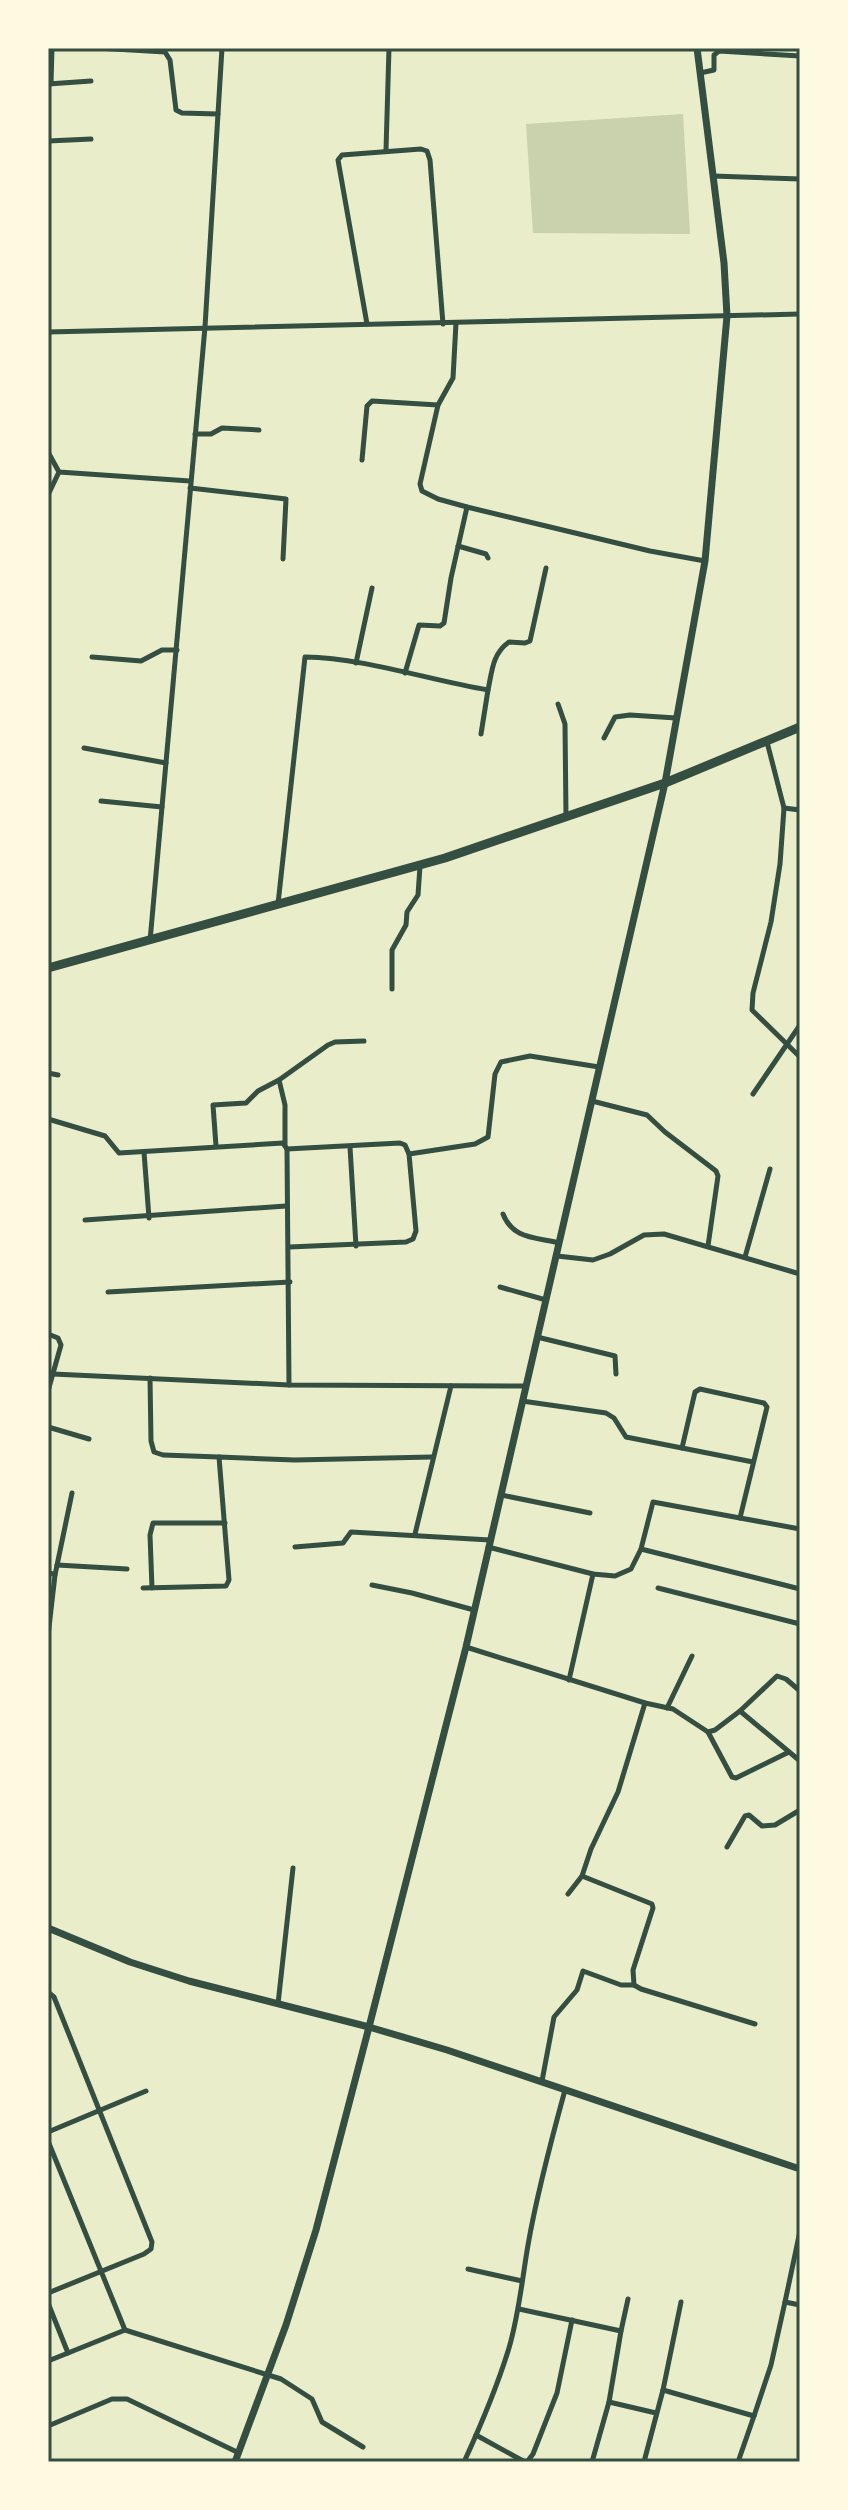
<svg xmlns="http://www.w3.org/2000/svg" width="848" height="2510" viewBox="0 0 848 2510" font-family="Manrope,sans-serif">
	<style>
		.green { fill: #cad2ad }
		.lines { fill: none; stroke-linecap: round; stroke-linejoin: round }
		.minor { stroke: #344e41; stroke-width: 5 }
		.tertiary { stroke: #344e41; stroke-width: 7 }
		.trunk { stroke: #344e41; stroke-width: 9 }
		.neatline { fill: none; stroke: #344e41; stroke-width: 3 }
	</style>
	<rect width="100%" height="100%" fill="#e9edc9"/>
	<!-- green -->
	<polygon class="green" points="683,114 690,234 533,233 526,124"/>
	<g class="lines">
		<!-- minor -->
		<g class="minor">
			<polyline points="97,48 165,52 170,60 176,110 182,113 218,114"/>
			<polyline points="700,73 714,70 714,55 719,51 800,56"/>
			<polyline points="48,84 91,81"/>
			<polyline points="51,84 52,48"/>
			<polyline points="48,141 91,139"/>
			<polyline points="386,150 389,48"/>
			<polyline points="713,176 800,179"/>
			<polyline points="456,323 453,378 438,405 420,484 422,491 438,499 467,507 650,551 705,561"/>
			<polyline points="367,324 338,160 342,155 421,149 427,151 430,160 443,324"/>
			<polyline points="48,332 800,314"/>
			<polyline points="195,434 211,434 222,428 259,430"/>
			<polyline points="48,452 59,472 190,481"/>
			<polyline points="362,460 367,406 372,401 438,405"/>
			<polyline points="190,488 286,499 283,559"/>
			<polyline points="48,495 59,472"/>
			<polyline points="458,546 486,554 488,558"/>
			<polyline points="92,657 141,661 162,650 177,650"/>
			<polyline points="356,663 372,588"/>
			<polyline points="405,673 419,625 440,626 444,623 451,578 467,507"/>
			<path d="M 488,690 C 492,672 492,654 509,642 L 525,643 L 530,641 L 546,568"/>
			<polyline points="558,704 565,724 566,816"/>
			<polyline points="604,738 615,717 630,715 676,718"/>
			<polyline points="767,742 784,808 780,864 771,922 753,993 752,1010 800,1057"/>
			<polyline points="84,748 166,763"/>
			<polyline points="101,801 162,807"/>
			<polyline points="784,808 800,810"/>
			<path d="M 278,904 L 305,657 C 365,658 428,680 488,690 L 481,734"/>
			<polyline points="150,941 205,327 222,48"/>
			<polyline points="392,989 392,950 406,925 407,912 418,895 420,866"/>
			<polyline points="48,1073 58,1075"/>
			<polyline points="753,1094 800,1025"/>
			<polyline points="592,1101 647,1115 665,1132 716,1171 718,1176 708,1246"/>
			<polyline points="48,1119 105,1136 119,1153 283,1143 287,1149 289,1385"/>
			<polyline points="285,1144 285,1105 279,1080 328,1045 335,1042 364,1041"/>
			<polyline points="216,1146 213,1105 246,1103 258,1091 279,1080"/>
			<polyline points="350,1147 356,1246"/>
			<polyline points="287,1149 400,1143 405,1145 409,1154 416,1231 413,1239 406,1242 289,1247"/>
			<polyline points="144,1152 149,1218"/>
			<polyline points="409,1154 475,1144 488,1137 495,1074 501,1062 530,1056 599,1067"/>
			<path d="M 503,1214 C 513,1239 534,1237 559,1243"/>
			<polyline points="85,1220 286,1206"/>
			<polyline points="557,1256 593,1260 610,1254 644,1235 664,1234 800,1274"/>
			<polyline points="745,1257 770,1169"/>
			<polyline points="500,1287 546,1300"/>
			<polyline points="108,1292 290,1282"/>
			<polyline points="48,1334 58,1338 61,1345 48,1391"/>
			<polyline points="537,1337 615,1356 616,1374"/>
			<polyline points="53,1374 289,1385 525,1386"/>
			<polyline points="150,1378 151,1441 154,1452 163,1455 219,1457"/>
			<polyline points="48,1427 89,1439"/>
			<polyline points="682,1448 753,1462"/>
			<polyline points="501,1495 590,1513"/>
			<polyline points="740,1518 800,1529"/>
			<polyline points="415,1534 451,1386"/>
			<polyline points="295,1547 343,1543 351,1532 490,1540"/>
			<polyline points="488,1547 593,1574 615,1576 631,1569 641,1549 653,1502 740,1518 767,1407 764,1403 700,1389 695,1392 682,1448 626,1437 614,1418 606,1413 522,1401"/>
			<polyline points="641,1549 800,1589"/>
			<polyline points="57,1565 127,1569"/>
			<polyline points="48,1572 55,1575 48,1636"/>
			<polyline points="55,1575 72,1493"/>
			<polyline points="372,1585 412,1593 474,1610"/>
			<polyline points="143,1588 226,1586 229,1580 219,1457 295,1460 432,1457"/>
			<polyline points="152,1588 150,1535 153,1523 225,1523"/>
			<polyline points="658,1588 800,1624"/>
			<polyline points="466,1647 645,1703 673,1709 708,1732 715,1730 740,1711 800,1761"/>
			<polyline points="569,1680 593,1574"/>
			<polyline points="667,1708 692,1656"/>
			<polyline points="740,1711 777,1676 786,1679 800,1691"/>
			<polyline points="708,1732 732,1777 736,1778 789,1752"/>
			<polyline points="727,1847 745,1816 749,1815 762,1826 775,1825 800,1810"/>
			<polyline points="582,1876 652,1904 653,1908 633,1970 634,1985 641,1989 755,2024"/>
			<polyline points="568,1894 582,1876 591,1849 618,1792 645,1703"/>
			<polyline points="48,1992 54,1997 152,2242 151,2249 144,2254 48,2293"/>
			<polyline points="278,2004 293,1868"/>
			<polyline points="542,2081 554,2017 577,1990 583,1971 621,1985 634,1985"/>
			<polyline points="48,2132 146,2091"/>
			<polyline points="48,2141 125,2330 281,2379 312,2399 322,2422 363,2447"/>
			<polyline points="468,2269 522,2281"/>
			<polyline points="785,2302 800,2231"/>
			<polyline points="48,2303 68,2353 48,2361"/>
			<polyline points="519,2309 621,2331 609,2402 592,2462"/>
			<polyline points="621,2331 628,2299"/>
			<polyline points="68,2353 125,2330"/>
			<polyline points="663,2390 754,2416 771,2365 785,2302 800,2305"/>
			<polyline points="609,2402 656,2413"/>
			<polyline points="48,2426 112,2399 127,2399 239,2453"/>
			<polyline points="476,2435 525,2462"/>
			<polyline points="645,2458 663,2390 681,2302"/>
			<path d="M 464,2462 C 481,2425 497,2387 509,2348 C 519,2314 522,2280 528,2245 C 537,2193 551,2141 565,2090"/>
			<polyline points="527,2462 533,2454 557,2393 572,2320"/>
			<polyline points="738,2462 754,2416"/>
		</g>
		<!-- tertiary -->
		<g class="tertiary">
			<polyline points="48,1928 130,1962 189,1981 369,2027 447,2050 800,2169"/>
			<polyline points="235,2462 286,2325 316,2230 369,2027 466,1647 665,783 705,561 727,316 724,263 697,48"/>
		</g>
		<!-- trunk -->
		<polyline class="trunk" points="48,968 445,858 665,783 800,727"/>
	</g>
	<!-- border -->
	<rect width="848" height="2510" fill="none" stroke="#fefae0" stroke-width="100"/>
	<rect x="50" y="50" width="748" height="2410" class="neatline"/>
</svg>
